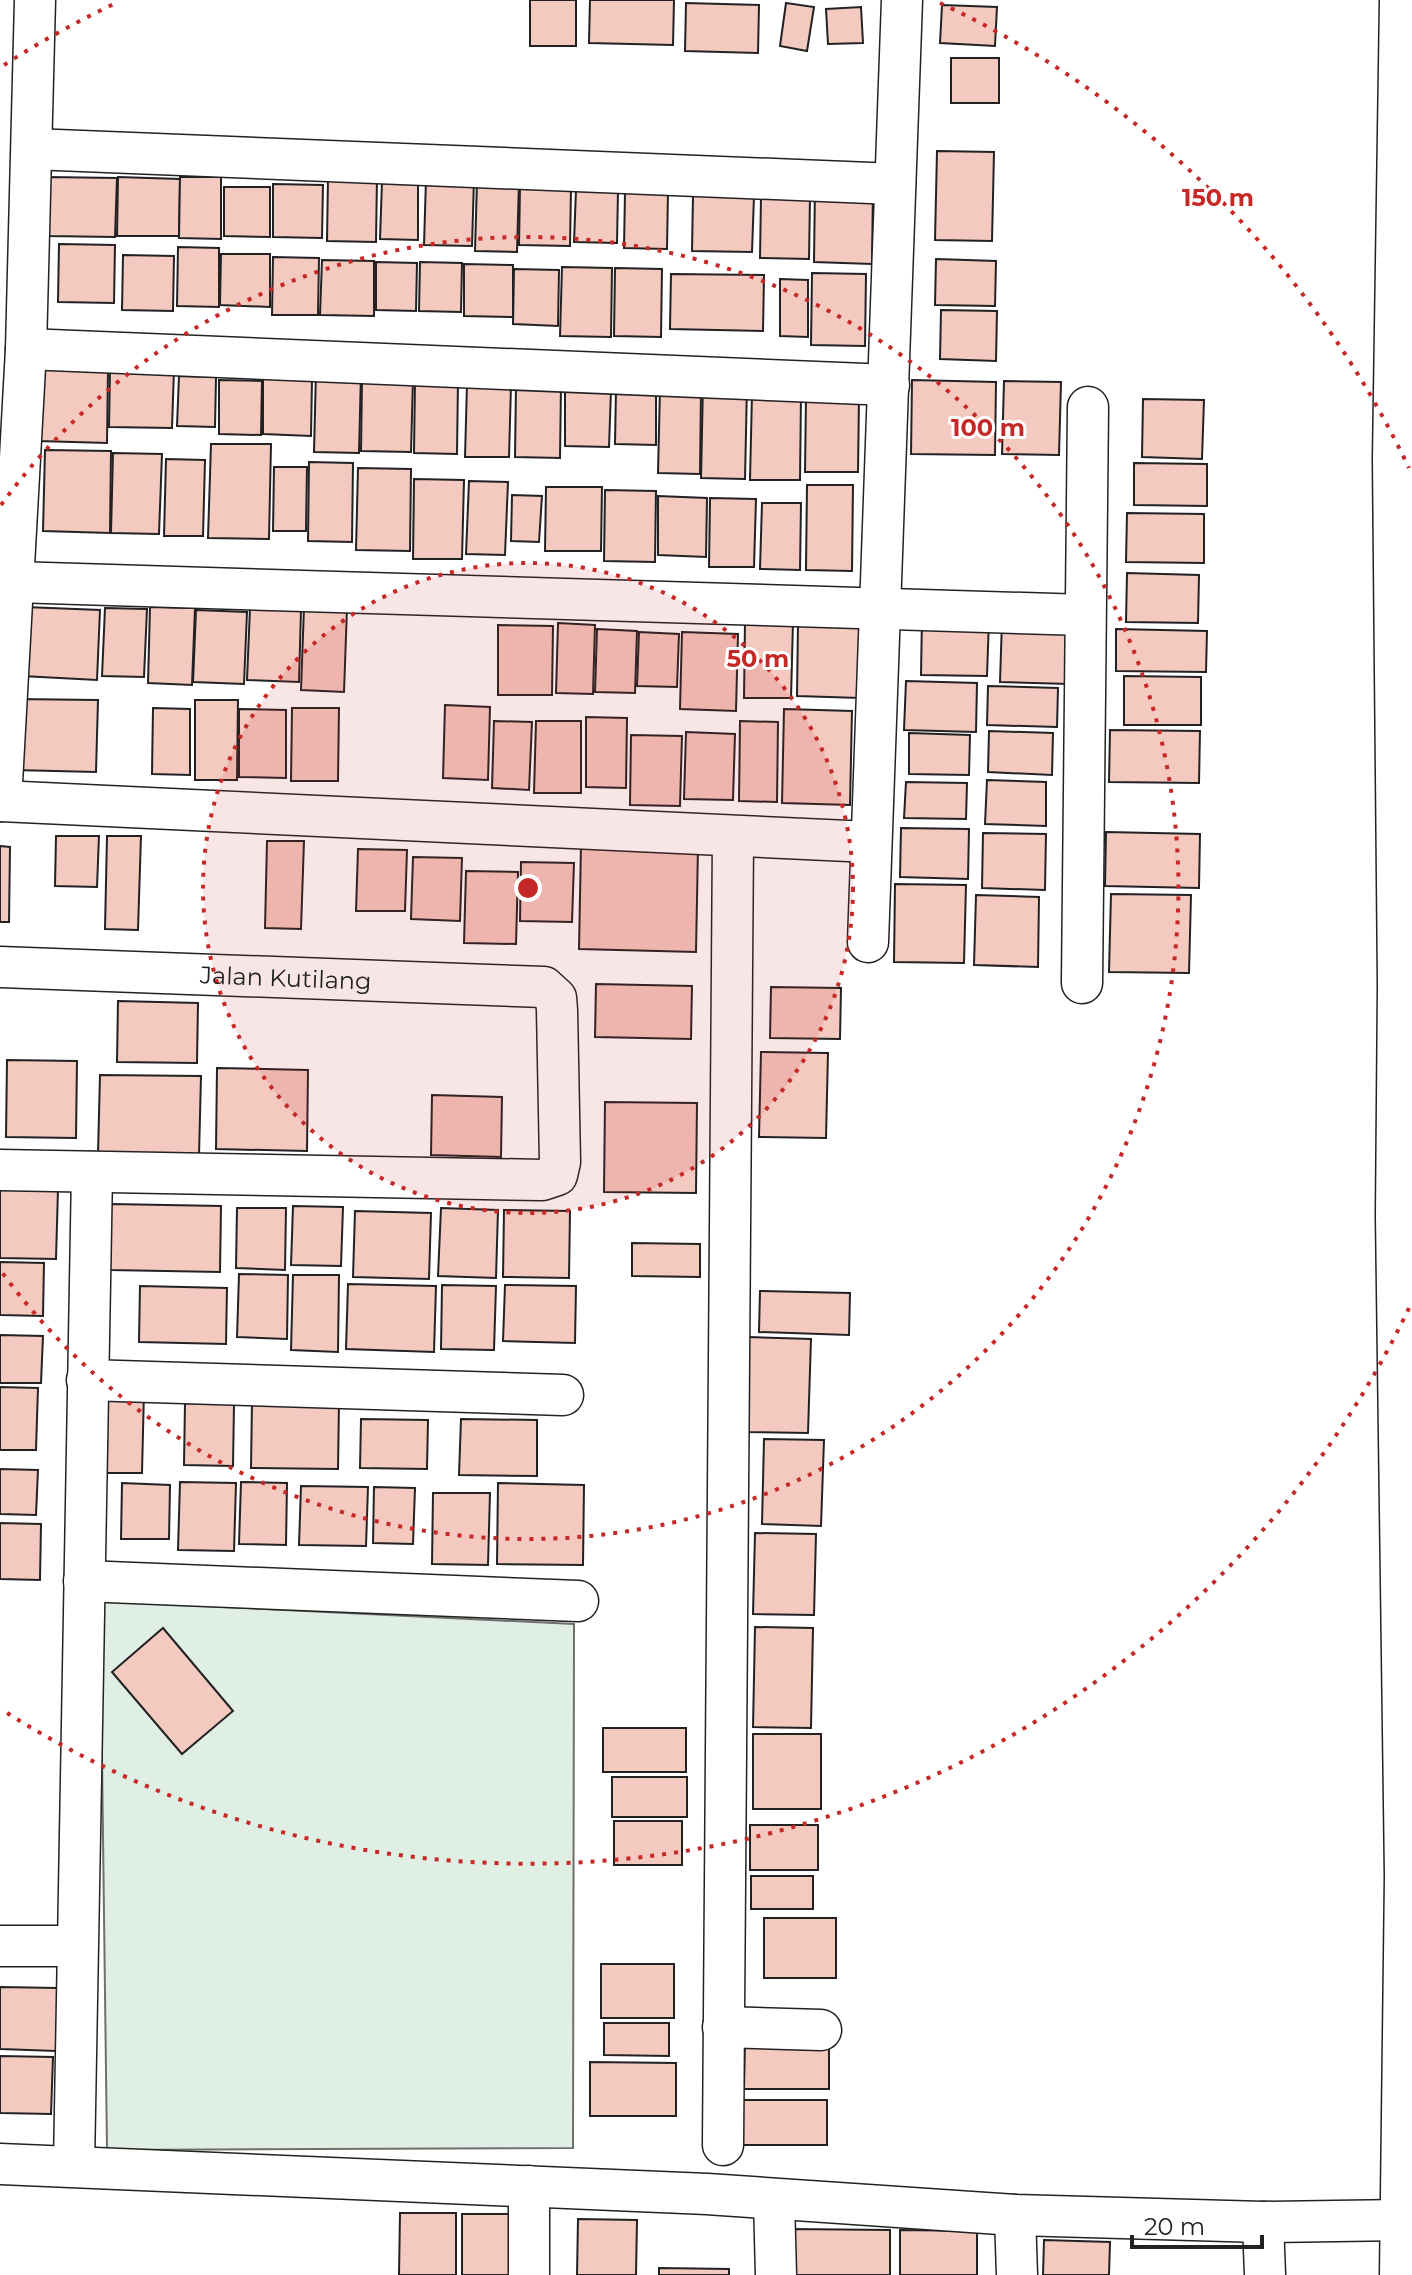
<svg xmlns="http://www.w3.org/2000/svg" width="1412" height="2275" viewBox="0 0 1412 2275" font-family="Montserrat,sans-serif">
	<style>
		.green { fill: #e0efe3; stroke: #6f6f6f; stroke-width: 2 }
		.building { fill: #f3c9c0; stroke: #222; stroke-width: 2 }
		.lines { fill: none; stroke-linecap: round; stroke-linejoin: round }
		.street-casing { stroke: #222; stroke-width: 43 }
		.street { stroke: #fff; stroke-width: 40 }
		.ring { fill: none; stroke: #c62828; stroke-width: 4; stroke-dasharray: 4 8 }
		.labels { text-anchor: middle; dominant-baseline: central; stroke-width: 6; stroke-linejoin: round; paint-order: stroke }
		.street-label { font-size: 24px; fill: #222; stroke: #fff }
		.centre { fill: #c62828; stroke: #fff; stroke-width: 4 }
		.ring-label { font-size: 24px; text-anchor: middle; font-weight: bold; fill: #c62828; stroke: #fff; stroke-width: 6; stroke-linejoin: round; paint-order: stroke }
	</style>
	<rect width="100%" height="100%" fill="#fff"/>
	<!-- green -->
	<polygon class="green" points="100,1601 574,1624 573,2148 107,2150"/>
	<!-- building -->
	<g class="building">
		<rect x="530" y="0" width="46" height="46"/>
		<polygon points="590,0 674,0 673,45 589,43"/>
		<polygon points="686,3 759,5 758,53 685,51"/>
		<polygon points="786,3 814,7 807,51 780,46"/>
		<polygon points="942,5 997,7 995,46 940,43"/>
		<polygon points="861,7 863,43 828,44 826,9"/>
		<rect x="951" y="58" width="48" height="45"/>
		<polygon points="937,151 994,152 992,241 935,240"/>
		<polygon points="48,177 117,178 115,237 47,236"/>
		<polygon points="118,177 180,179 179,236 117,236"/>
		<polygon points="180,177 221,177 221,239 179,238"/>
		<polygon points="328,177 377,177 376,242 327,241"/>
		<polygon points="426,179 474,179 472,246 424,245"/>
		<polygon points="477,181 519,182 517,252 475,251"/>
		<polygon points="382,182 418,182 418,240 380,239"/>
		<polygon points="273,184 323,185 322,238 273,237"/>
		<polygon points="815,186 873,187 872,264 814,262"/>
		<polygon points="224,187 270,187 270,237 224,236"/>
		<polygon points="520,187 571,188 570,246 519,245"/>
		<polygon points="576,190 618,191 617,243 574,242"/>
		<polygon points="625,192 668,192 667,249 624,248"/>
		<polygon points="693,195 754,196 752,252 692,251"/>
		<polygon points="761,196 810,197 809,259 760,258"/>
		<polygon points="59,244 115,245 114,303 58,302"/>
		<polygon points="178,247 219,248 219,307 177,306"/>
		<polygon points="221,254 270,254 270,307 220,305"/>
		<polygon points="123,255 174,256 173,311 122,310"/>
		<polygon points="273,257 319,258 318,315 272,315"/>
		<polygon points="936,259 996,261 995,306 935,305"/>
		<polygon points="322,260 374,261 374,316 320,315"/>
		<polygon points="376,262 417,263 416,311 376,310"/>
		<polygon points="420,262 462,263 461,312 419,311"/>
		<polygon points="464,264 513,265 513,317 464,316"/>
		<polygon points="562,267 612,268 611,337 560,336"/>
		<polygon points="615,268 662,269 661,337 614,336"/>
		<polygon points="514,269 559,270 558,326 513,324"/>
		<polygon points="812,273 866,274 865,346 811,345"/>
		<polygon points="671,274 764,275 763,331 670,329"/>
		<polygon points="780,279 808,280 808,337 780,336"/>
		<polygon points="941,310 997,311 996,361 940,359"/>
		<polygon points="40,368 108,369 107,443 38,441"/>
		<polygon points="110,368 174,369 172,428 109,427"/>
		<polygon points="316,371 361,372 359,453 314,452"/>
		<polygon points="179,376 216,377 215,427 177,426"/>
		<polygon points="263,378 312,380 311,436 263,434"/>
		<polygon points="362,378 413,379 411,452 361,451"/>
		<polygon points="219,380 262,381 261,435 219,434"/>
		<polygon points="415,380 458,381 457,454 414,453"/>
		<polygon points="912,380 996,382 995,455 911,454"/>
		<polygon points="1004,381 1061,382 1059,455 1002,454"/>
		<polygon points="467,384 511,385 509,457 465,457"/>
		<polygon points="703,384 747,385 745,479 701,478"/>
		<polygon points="516,385 561,386 560,458 515,457"/>
		<polygon points="660,388 701,390 700,474 658,473"/>
		<polygon points="565,389 611,390 609,447 565,446"/>
		<polygon points="616,389 656,390 656,445 615,444"/>
		<polygon points="752,394 801,395 800,480 750,480"/>
		<polygon points="806,397 859,398 858,472 805,472"/>
		<polygon points="1143,399 1204,400 1202,459 1142,457"/>
		<polygon points="211,444 271,444 269,539 208,538"/>
		<polygon points="45,450 111,451 110,533 43,531"/>
		<polygon points="113,453 162,454 159,534 111,533"/>
		<polygon points="166,459 205,460 203,536 164,536"/>
		<polygon points="309,462 353,463 352,542 308,541"/>
		<polygon points="1134,463 1207,464 1207,506 1134,505"/>
		<polygon points="274,467 307,467 306,531 273,531"/>
		<polygon points="358,468 411,469 410,551 356,550"/>
		<polygon points="414,479 464,480 462,559 413,559"/>
		<polygon points="469,481 508,482 505,555 466,554"/>
		<polygon points="807,485 853,485 852,571 806,570"/>
		<polygon points="546,487 602,487 601,551 545,551"/>
		<polygon points="605,490 656,491 655,562 604,561"/>
		<polygon points="512,495 542,496 539,542 511,541"/>
		<polygon points="658,496 707,498 706,557 658,555"/>
		<polygon points="710,498 756,499 754,567 709,567"/>
		<polygon points="762,503 801,503 800,570 760,569"/>
		<polygon points="1127,513 1204,514 1204,563 1126,562"/>
		<polygon points="1127,573 1199,575 1198,623 1126,622"/>
		<polygon points="25,607 100,610 97,680 22,676"/>
		<polygon points="150,607 195,608 192,685 148,683"/>
		<polygon points="304,607 347,608 344,692 301,690"/>
		<polygon points="105,608 147,609 144,677 102,676"/>
		<polygon points="250,608 301,610 299,682 247,680"/>
		<polygon points="196,610 247,612 244,684 193,682"/>
		<polygon points="922,617 989,619 987,676 921,675"/>
		<polygon points="745,621 793,622 791,698 744,698"/>
		<polygon points="1002,621 1071,622 1069,684 1000,682"/>
		<polygon points="558,623 595,625 593,694 556,693"/>
		<polygon points="798,623 861,624 860,698 797,696"/>
		<polygon points="498,625 553,626 552,695 498,695"/>
		<polygon points="597,629 637,631 635,693 595,692"/>
		<polygon points="1116,629 1207,631 1206,672 1116,671"/>
		<polygon points="639,632 679,634 677,687 637,686"/>
		<polygon points="682,632 738,634 736,711 680,709"/>
		<polygon points="1124,676 1201,677 1201,725 1124,725"/>
		<polygon points="906,681 977,683 976,732 904,730"/>
		<polygon points="988,686 1058,688 1057,727 987,725"/>
		<polygon points="15,699 98,700 96,772 14,770"/>
		<polygon points="195,700 238,700 237,780 195,780"/>
		<polygon points="445,705 490,707 488,780 443,778"/>
		<polygon points="153,708 190,709 190,775 152,774"/>
		<polygon points="292,708 339,708 338,781 291,781"/>
		<polygon points="239,709 286,710 286,778 239,777"/>
		<polygon points="784,709 852,711 850,805 782,803"/>
		<polygon points="586,717 627,718 626,788 586,787"/>
		<polygon points="494,721 532,722 529,790 492,788"/>
		<polygon points="536,721 581,721 581,793 534,793"/>
		<polygon points="740,721 778,722 777,802 739,801"/>
		<polygon points="1110,730 1200,731 1199,783 1109,782"/>
		<polygon points="989,731 1053,733 1052,775 988,772"/>
		<polygon points="686,732 735,734 733,800 684,799"/>
		<polygon points="909,733 970,735 969,775 909,774"/>
		<polygon points="631,735 682,736 680,806 630,805"/>
		<polygon points="987,780 1046,782 1046,826 985,824"/>
		<polygon points="906,782 967,783 966,819 904,818"/>
		<polygon points="901,828 969,829 968,879 900,877"/>
		<polygon points="1106,832 1200,834 1199,888 1105,886"/>
		<polygon points="983,833 1046,834 1045,890 982,888"/>
		<polygon points="56,836 99,836 97,887 55,886"/>
		<polygon points="107,836 141,836 138,930 105,929"/>
		<polygon points="267,841 304,841 301,929 265,928"/>
		<polygon points="581,844 698,847 696,952 579,949"/>
		<polygon points="0,846 10,847 9,922 0,922"/>
		<polygon points="358,849 407,850 405,911 356,911"/>
		<polygon points="413,857 462,858 460,921 411,919"/>
		<polygon points="521,862 574,863 572,922 520,921"/>
		<polygon points="466,871 518,872 516,944 464,943"/>
		<polygon points="895,884 966,885 964,963 894,962"/>
		<polygon points="1111,894 1191,895 1189,973 1109,972"/>
		<polygon points="976,895 1039,897 1038,967 974,965"/>
		<polygon points="596,984 692,986 691,1039 595,1037"/>
		<polygon points="771,987 841,988 840,1039 770,1038"/>
		<polygon points="118,1001 198,1003 197,1063 117,1062"/>
		<polygon points="761,1052 828,1053 826,1138 759,1137"/>
		<polygon points="7,1060 77,1061 76,1138 6,1137"/>
		<polygon points="217,1068 308,1070 307,1151 216,1149"/>
		<polygon points="100,1075 201,1076 199,1156 98,1154"/>
		<polygon points="432,1095 502,1097 501,1157 431,1155"/>
		<polygon points="605,1102 697,1103 696,1193 604,1192"/>
		<polygon points="0,1188 58,1189 56,1259 0,1258"/>
		<polygon points="111,1204 221,1206 220,1272 110,1270"/>
		<polygon points="293,1206 343,1207 341,1266 291,1265"/>
		<polygon points="237,1208 286,1208 285,1270 236,1268"/>
		<polygon points="441,1208 498,1210 496,1278 438,1276"/>
		<polygon points="504,1210 570,1211 569,1278 503,1277"/>
		<polygon points="355,1211 431,1213 429,1279 353,1277"/>
		<polygon points="632,1243 700,1244 700,1277 632,1276"/>
		<polygon points="0,1262 44,1263 43,1316 0,1315"/>
		<polygon points="239,1274 288,1275 287,1339 237,1337"/>
		<polygon points="293,1275 339,1275 338,1352 291,1350"/>
		<polygon points="348,1284 436,1286 434,1352 346,1349"/>
		<polygon points="442,1285 496,1286 494,1350 441,1349"/>
		<polygon points="505,1285 576,1286 575,1343 503,1341"/>
		<polygon points="140,1286 227,1288 226,1344 139,1342"/>
		<polygon points="760,1291 850,1293 849,1335 759,1332"/>
		<polygon points="0,1335 43,1336 41,1383 0,1383"/>
		<polygon points="749,1337 811,1339 808,1433 747,1432"/>
		<polygon points="0,1387 38,1388 36,1450 0,1450"/>
		<polygon points="98,1391 144,1391 142,1473 97,1473"/>
		<polygon points="252,1401 339,1403 338,1469 251,1468"/>
		<polygon points="185,1403 234,1404 233,1466 184,1465"/>
		<polygon points="361,1419 428,1420 427,1469 360,1468"/>
		<polygon points="461,1419 537,1420 537,1476 459,1475"/>
		<polygon points="764,1439 824,1440 821,1526 762,1524"/>
		<polygon points="0,1469 38,1470 36,1515 0,1514"/>
		<polygon points="180,1482 236,1483 234,1551 178,1550"/>
		<polygon points="241,1482 287,1483 286,1545 239,1544"/>
		<polygon points="122,1483 170,1485 169,1539 121,1539"/>
		<polygon points="498,1483 584,1485 583,1565 497,1564"/>
		<polygon points="301,1486 368,1487 366,1546 299,1545"/>
		<polygon points="374,1487 415,1488 413,1544 373,1543"/>
		<polygon points="433,1493 490,1493 488,1565 432,1564"/>
		<polygon points="0,1523 41,1524 40,1580 0,1579"/>
		<polygon points="755,1533 816,1534 814,1615 753,1614"/>
		<polygon points="755,1627 813,1628 811,1728 753,1727"/>
		<polygon points="163,1628 233,1711 182,1754 112,1672"/>
		<rect x="603" y="1728" width="83" height="44"/>
		<rect x="753" y="1734" width="68" height="75"/>
		<rect x="612" y="1777" width="75" height="40"/>
		<rect x="614" y="1821" width="68" height="44"/>
		<rect x="750" y="1825" width="68" height="45"/>
		<rect x="751" y="1876" width="62" height="33"/>
		<rect x="764" y="1918" width="72" height="60"/>
		<rect x="601" y="1964" width="73" height="54"/>
		<polygon points="0,1987 58,1988 56,2051 0,2049"/>
		<polygon points="604,2023 669,2023 669,2056 604,2055"/>
		<polygon points="745,2037 829,2038 829,2089 744,2089"/>
		<polygon points="0,2056 53,2057 51,2114 0,2113"/>
		<polygon points="590,2062 676,2063 676,2116 590,2116"/>
		<rect x="740" y="2100" width="87" height="45"/>
		<polygon points="400,2213 456,2213 456,2275 399,2275"/>
		<rect x="462" y="2214" width="49" height="61"/>
		<polygon points="578,2219 637,2220 636,2275 577,2275"/>
		<polygon points="790,2229 890,2230 890,2275 790,2275"/>
		<polygon points="900,2230 977,2231 977,2275 900,2275"/>
		<polygon points="1044,2240 1110,2242 1109,2275 1043,2275"/>
		<polygon points="659,2268 729,2269 729,2275 659,2275"/>
	</g>
	<g class="lines">
		<defs>
			<g id="street">
				<polyline points="32,149 895,184"/>
				<polyline points="26,349 889,385"/>
				<polyline points="14,582 1085,615"/>
				<polyline points="0,801 870,842"/>
				<polyline points="1,801 26,349 35,0"/>
				<polyline points="868,942 902,0"/>
				<path id="s1" d="M 0,967 L 544,987 L 556,998 L 557,1010 L 560,1162 L 557,1175 L 542,1180 L 0,1170"/>
				<polyline points="1082,983 1088,407"/>
				<polyline points="87,1380 563,1395"/>
				<polyline points="84,1581 578,1601"/>
				<polyline points="0,1946 76,1946"/>
				<polyline points="723,2027 821,2030"/>
				<polyline points="723,2145 733,837"/>
				<polyline points="0,2164 707,2194 1015,2215 1263,2222 1265,2275"/>
				<polyline points="74,2165 92,1172"/>
				<polyline points="774,2200 776,2275"/>
				<polyline points="1015,2215 1017,2275"/>
				<polyline points="1263,2222 1402,2220"/>
				<polyline points="529,2275 529,2186"/>
				<polyline points="1400,2275 1405,1876 1396,1216 1398,986 1393,459 1400,0"/>
			</g>
		</defs>
		<!-- street casing -->
		<use href="#street" class="street-casing"/>
		<!-- street -->
		<use href="#street" class="street"/>
	</g>
	<!-- distance rings -->
	<circle cx="528" cy="888" r="325" fill="#c62828" fill-opacity=".12"/>
	<g class="ring">
		<circle cx="528" cy="888" r="325"/>
		<path d="M1 505A651 651 0 1 1 1 1271"/>
		<path d="M1409 1308A976 976 0 0 1 4 1711M4 65A976 976 0 0 1 116 3M940 3A976 976 0 0 1 1409 468"/>
	</g>
	<g class="labels">
		<!-- street labels -->
		<g class="street-label">
			<text stroke="none"><textPath href="#s1" startOffset="286">Jalan Kutilang</textPath></text>
		</g>
	</g>
	<circle cx="528" cy="888" r="12" class="centre"/>
	<g class="ring-label">
		<text x="1218" y="206">150 m</text>
		<text x="988" y="436">100 m</text>
		<text x="758" y="667">50 m</text>
	</g>
	<!-- scale -->
	<path d="M1132 2235v12h130v-12" fill="none" stroke="#222222" stroke-width="4"/>
	<text x="1144" y="2235" font-size="24" fill="#222222" stroke="#ffffff" stroke-width="6" paint-order="stroke">20 m</text>
</svg>
